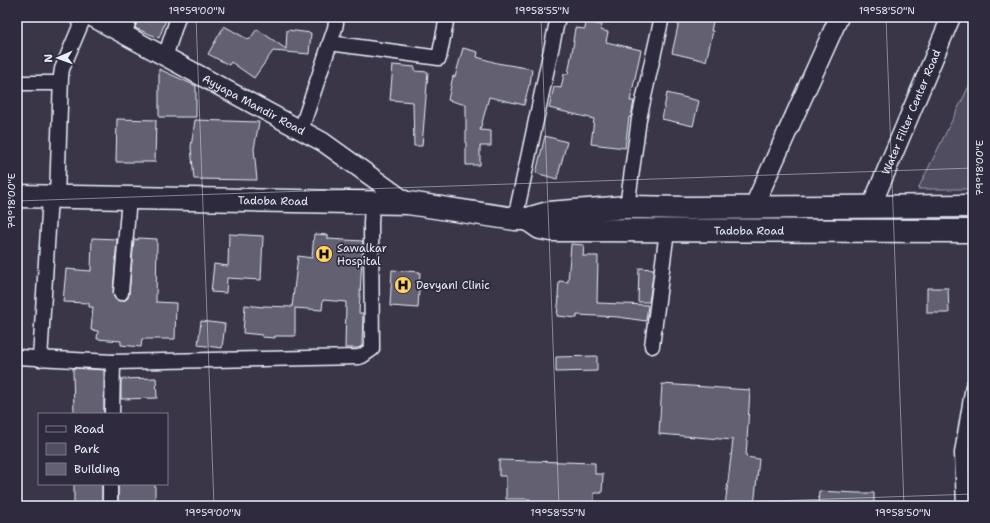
<svg xmlns="http://www.w3.org/2000/svg" width="990" height="523" viewBox="0 0 990 523" font-family="'Shantell Sans',sans-serif">
	<style>
		.green { fill: #504e5f; stroke: #9ca0ac }
		.building { fill: #636171; stroke: #e8f1f8 }
		.lines { fill: none; stroke-linecap: round; stroke-linejoin: round }
		.minor-casing { stroke: #e8f1f8; stroke-width: 17 }
		.tertiary-casing { stroke: #e8f1f8; stroke-width: 21 }
		.primary-casing { stroke: #e8f1f8; stroke-width: 25 }
		.minor { stroke: #2f2a3d; stroke-width: 14 }
		.tertiary { stroke: #2f2a3d; stroke-width: 18 }
		.primary { stroke: #2f2a3d; stroke-width: 22 }
		.ticks { fill: none; stroke: #e8f1f8; stroke-width: 1; stroke-opacity: 0.45 }
		.labels { text-anchor: middle; dominant-baseline: central; stroke-width: 3.5; stroke-linejoin: round; paint-order: stroke }
		.street-label { font-size: 11px; fill: #e8f1f8; stroke: #2f2a3d }
		.poi-label { font-size: 11px; fill: #e8f1f8; stroke: #2f2a3d; text-anchor: start }
		.neatline { fill: none; stroke: #e8f1f8; stroke-width: 1.5 }
		.ticks-label { font-size: 10px; text-anchor: middle; fill: #e8f1f8 }
	</style>
	<rect width="100%" height="100%" fill="#3a3648"/>
	<filter id="ink" filterUnits="userSpaceOnUse"><feTurbulence type="fractalNoise" baseFrequency=".025" numOctaves="2"/><feDisplacementMap in="SourceGraphic" scale="8" xChannelSelector="R" yChannelSelector="G"/><feConvolveMatrix kernelMatrix="1 2 1 2 8 2 1 2 1" color-interpolation-filters="sRGB"/></filter>
	<g filter="url(#ink)">
		<!-- green -->
		<polygon class="green" points="973,78 973,189 918,189"/>
		<!-- building -->
		<g class="building">
			<polygon points="138,17 167,17 159,38 135,28"/>
			<polygon points="680,17 714,17 711,31 713,31 706,61 672,53"/>
			<polygon points="586,22 602,25 601,30 608,32 606,42 641,50 630,101 634,101 631,117 629,117 625,148 591,144 594,119 549,108 554,87 561,88 564,74 568,74 574,41 573,41 575,28 585,29"/>
			<polygon points="224,26 249,40 257,29 286,49 287,30 311,33 309,54 273,51 254,78 231,62 229,65 208,54"/>
			<polygon points="463,48 478,52 477,57 497,63 532,69 530,85 529,85 524,105 489,97 480,130 491,131 491,146 480,146 480,165 466,165 466,105 448,100 453,76 455,77"/>
			<polygon points="393,65 415,67 415,71 428,72 422,146 414,146 413,102 390,100"/>
			<polygon points="159,69 196,86 196,117 159,117"/>
			<polygon points="667,93 699,101 693,126 662,119"/>
			<polygon points="117,119 156,120 155,162 116,162"/>
			<polygon points="195,120 259,122 254,149 257,180 194,179 191,147"/>
			<polygon points="545,136 567,142 557,179 536,173"/>
			<polygon points="229,234 263,236 261,280 227,278 226,293 211,292 214,264 228,266"/>
			<polygon points="314,234 328,235 328,239 363,241 359,313 363,313 362,346 358,348 345,348 346,302 323,300 322,310 295,308 295,336 275,336 275,338 262,337 262,335 243,333 245,305 263,307 263,306 292,307 298,256 312,258"/>
			<polygon points="92,238 117,239 113,293 114,297 116,300 121,301 125,300 128,298 129,294 134,239 138,240 138,238 157,239 156,302 176,303 175,339 142,339 141,347 121,345 121,341 97,339 98,331 91,330 93,307 89,307 89,303 63,302 66,269 91,271"/>
			<polygon points="571,244 584,245 583,256 598,256 597,303 648,305 646,321 618,317 577,315 577,318 557,316 559,297 558,297 559,281 568,282"/>
			<polygon points="639,268 654,269 649,302 638,302"/>
			<polygon points="392,270 420,272 418,308 390,306"/>
			<polygon points="927,288 948,288 949,313 927,313"/>
			<polygon points="201,321 225,324 222,348 198,345"/>
			<polygon points="597,356 597,371 556,372 556,357"/>
			<polygon points="73,368 104,370 104,414 74,414"/>
			<polygon points="156,378 157,398 121,399 121,379"/>
			<polygon points="662,384 750,390 746,457 759,459 754,506 725,506 733,440 659,434"/>
			<polygon points="499,460 595,463 595,474 603,474 602,493 594,493 594,506 529,506 530,499 506,499 506,476 499,476"/>
			<rect x="74" y="484" width="28" height="22"/>
			<rect x="118" y="484" width="37" height="22"/>
			<polygon points="819,491 857,493 874,493 874,506 818,506"/>
		</g>
		<g class="lines">
			<defs>
				<g id="minor">
					<polyline points="124,35 130,17"/>
					<polyline points="330,43 439,58 447,17"/>
					<polyline points="165,57 178,17"/>
					<polyline points="17,83 60,83"/>
					<polyline points="301,130 335,28 337,17"/>
					<polyline points="57,197 61,76 62,69 84,17"/>
					<polyline points="627,207 639,119 662,17"/>
					<polyline points="515,219 558,17"/>
					<polyline points="121,293 129,198"/>
					<polyline points="652,346 667,231"/>
					<polyline points="17,357 113,362 359,357 362,356 372,349 371,223 372,203"/>
					<polyline points="40,359 50,197"/>
					<polyline points="112,414 113,362"/>
					<polyline points="110,506 110,484"/>
					<polyline points="964,506 962,453 973,386"/>
				</g>
				<g id="tertiary">
					<path id="s1" d="M 92,17 L 323,142 L 408,203"/>
					<path id="s2" d="M 871,207 L 951,17"/>
					<polyline points="753,208 839,17"/>
				</g>
				<g id="primary">
					<path id="s3" d="M 17,196 L 408,203 L 515,219 L 527,219 L 548,213 L 627,207 L 687,208 L 973,206"/>
					<path id="s4" d="M 527,219 L 540,228 L 551,230 L 973,231"/>
				</g>
			</defs>
			<!-- minor casing -->
			<use href="#minor" class="minor-casing"/>
			<!-- tertiary casing -->
			<use href="#tertiary" class="tertiary-casing"/>
			<!-- primary casing -->
			<use href="#primary" class="primary-casing"/>
			<!-- minor -->
			<use href="#minor" class="minor"/>
			<!-- tertiary -->
			<use href="#tertiary" class="tertiary"/>
			<!-- primary -->
			<use href="#primary" class="primary"/>
		</g>
	</g>
	<!-- ticks -->
	<path class="ticks" d="M 196,17 L 214,506M 541,17 L 559,506M 886,17 L 904,506M 17,201 L 973,168M 627,506 L 973,494"/>
	<!-- icons -->
	<defs>
		<symbol id="hospital-disc" viewBox="-11 -11 22 22"><circle r="9.5" fill="#ffd166" stroke="#2f2a3d"/><path d="M-5-5h3v3.5h4V-5h3V5h-3V1.5h-4V5h-3Z" fill="#111"/></symbol>
	</defs>
	<g fill-rule="evenodd">
		<use href="#hospital-disc" x="314" y="244" width="20" height="20"/>
		<use href="#hospital-disc" x="393" y="275" width="20" height="20"/>
	</g>
	<g class="labels">
		<!-- street labels -->
		<g class="street-label">
			<text stroke="none"><textPath href="#s1" startOffset="184">Ayyapa Mandir Road</textPath></text>
			<text stroke="none"><textPath href="#s2" startOffset="103">Water Filter Center Road</textPath></text>
			<text stroke="none"><textPath href="#s3" startOffset="256">Tadoba Road</textPath></text>
			<text stroke="none"><textPath href="#s4" startOffset="225">Tadoba Road</textPath></text>
		</g>
		<!-- poi labels -->
		<g class="poi-label">
			<text x="337" y="248">Sawalkar<tspan x="337" dy="13">Hospital</tspan></text>
			<text x="416" y="285">Devyani Clinic</text>
		</g>
	</g>
	<!-- margin -->
	<rect width="990" height="523" fill="none" stroke="#2f2a3d" stroke-width="44"/>
	<!-- legend -->
	<rect x="38" y="413" width="130" height="72" fill="#2f2a3d" stroke="#797a88"/>
	<rect x="46" y="426" width="20" height="6" fill="#2f2a3d" stroke="#797a88"/>
	<text x="74" y="433" font-size="12" fill="#e8f1f8">Road</text>
	<rect x="46" y="443" width="20" height="12" fill="#504e5f" stroke="#797a88"/>
	<text x="74" y="453" font-size="12" fill="#e8f1f8">Park</text>
	<rect x="46" y="463" width="20" height="12" fill="#636171" stroke="#797a88"/>
	<text x="74" y="473" font-size="12" fill="#e8f1f8">Building</text>
	<!-- north arrow -->
	<g transform="translate(58 58) rotate(268)" stroke="#2f2a3d" stroke-width="3" paint-order="stroke">
	<path d="M0-3L7 15L0 10L-7 15Z" fill="#e8f1f8"/>
	<text y="-6" font-size="11" font-weight="bold" text-anchor="middle" fill="#e8f1f8">N</text>
	</g>
	<rect x="22" y="22" width="946" height="479" class="neatline"/>
	<g class="ticks-label">
		<text x="197" y="14">19°59'00"N</text>
		<text x="542" y="14">19°58'55"N</text>
		<text x="887" y="14">19°58'50"N</text>
		<text transform="translate(979 168) rotate(-90)" y="4">79°18'00"E</text>
		<text transform="translate(11 201) rotate(-90)" y="4">79°18'00"E</text>
		<text x="213" y="516">19°59'00"N</text>
		<text x="558" y="516">19°58'55"N</text>
		<text x="903" y="516">19°58'50"N</text>
	</g>
</svg>
